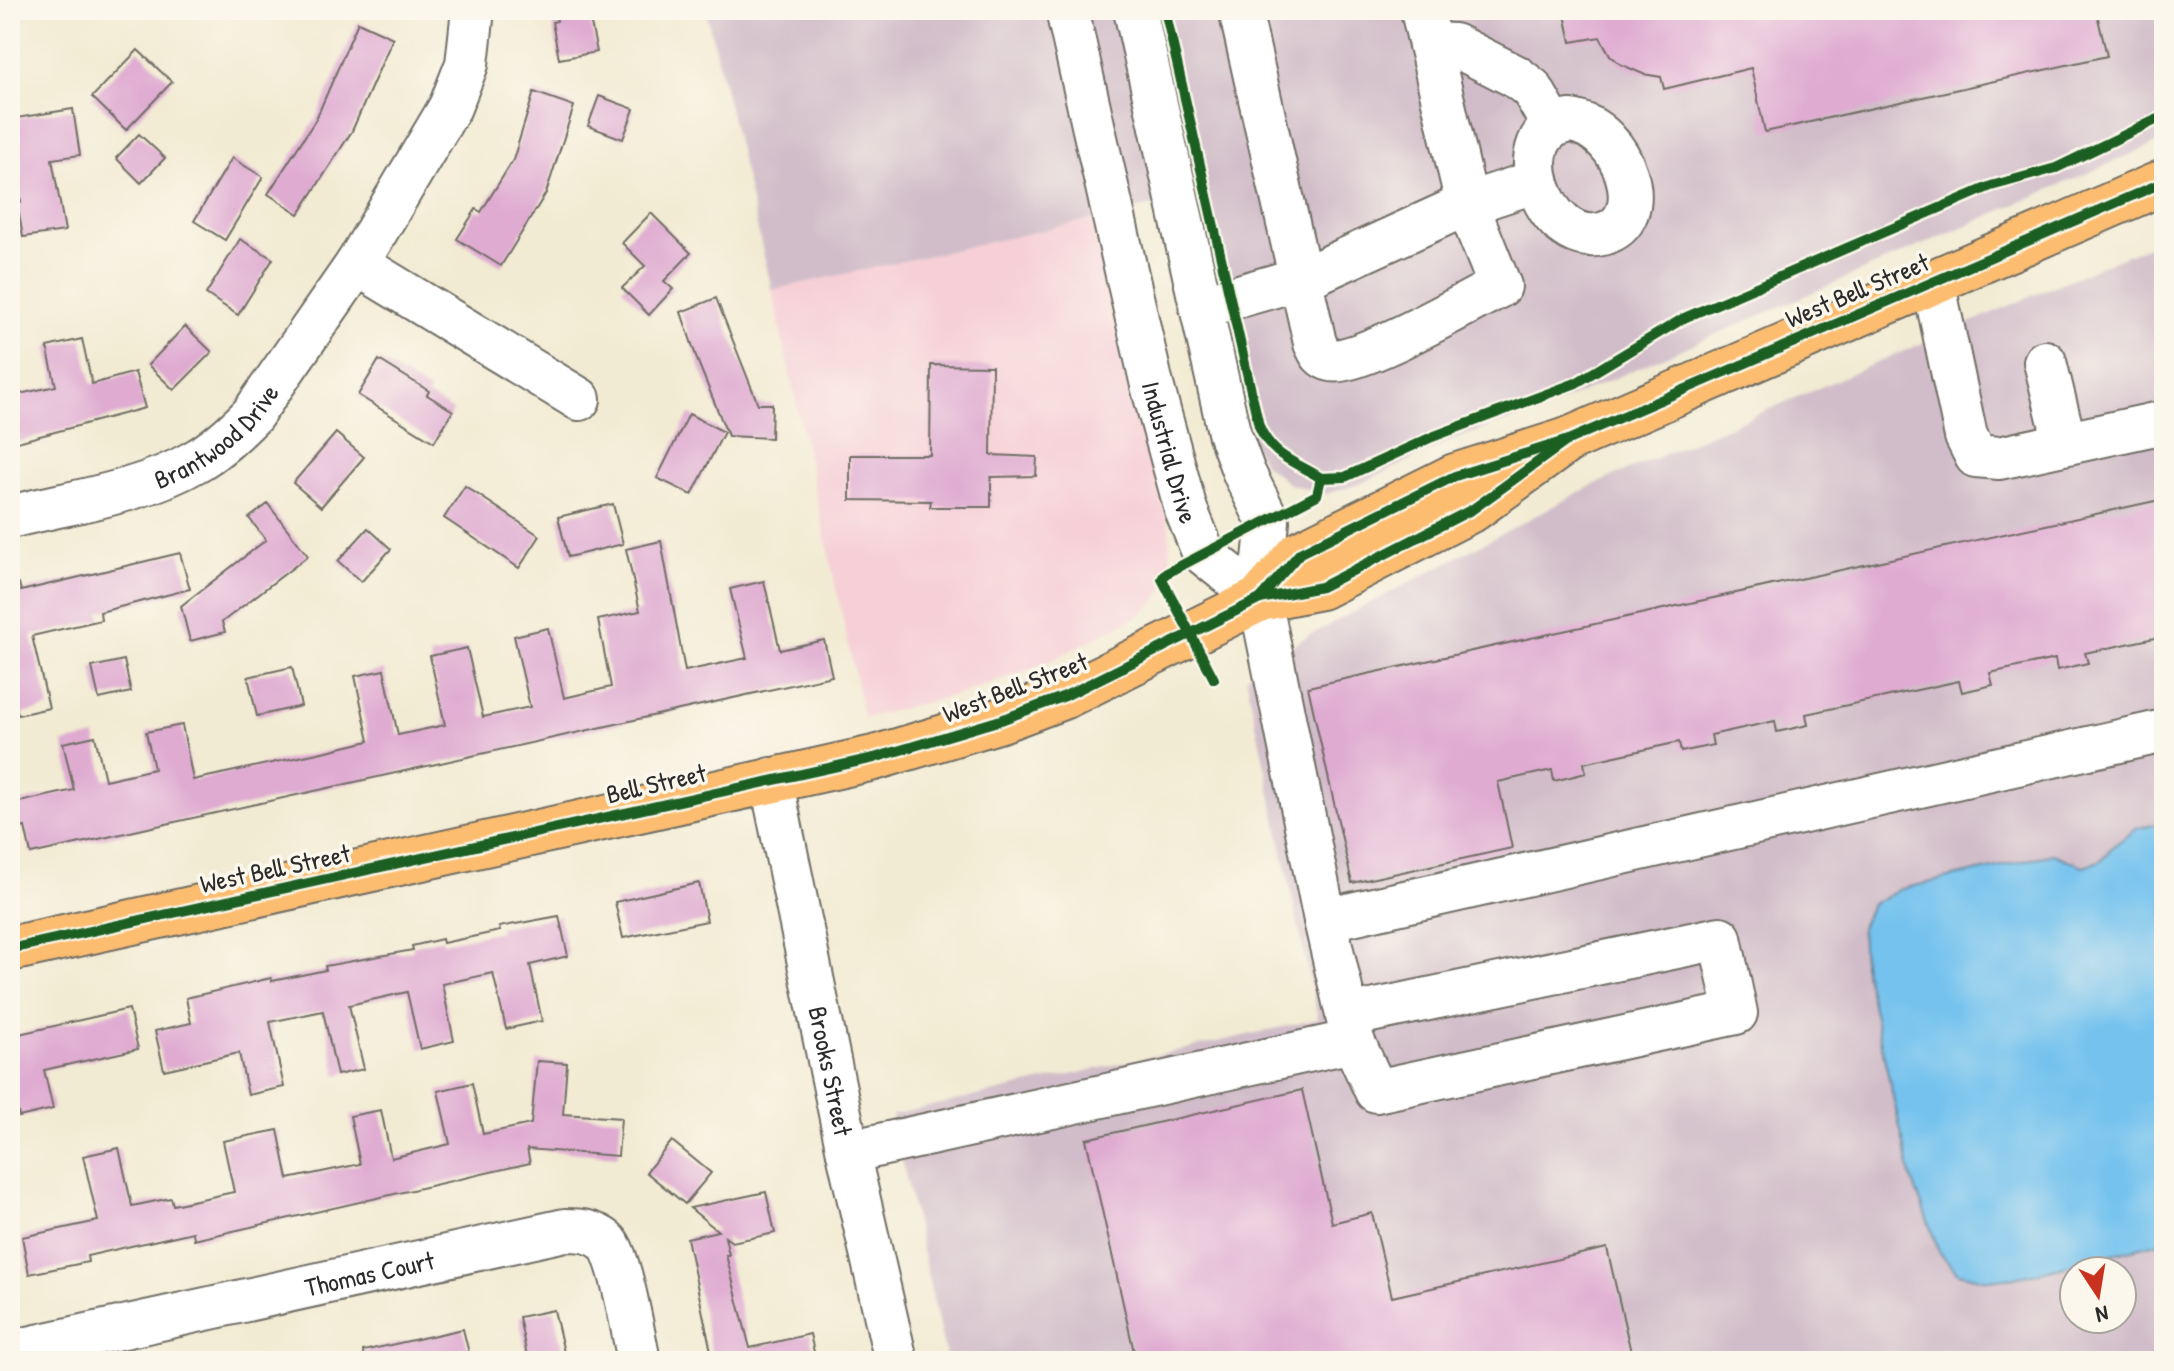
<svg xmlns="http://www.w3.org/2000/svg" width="2174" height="1371" viewBox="0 0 2174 1371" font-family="'Patrick Hand',sans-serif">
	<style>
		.built { fill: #f6cfd7 }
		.industrial { fill: #d1bdc9; fill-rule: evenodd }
		.water { fill: #74c2ee; stroke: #50768c; stroke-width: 2 }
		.building { fill: #dfabd1 }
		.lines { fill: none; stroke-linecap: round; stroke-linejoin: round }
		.minor-casing { stroke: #716e66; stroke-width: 46 }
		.major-casing { stroke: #716e66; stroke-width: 48 }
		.minor { stroke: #fff; stroke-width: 42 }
		.major { stroke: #fcbd6f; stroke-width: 44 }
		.cycleway-casing { stroke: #fbf7ec; stroke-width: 15 }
		.cycleway { stroke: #1b5e20; stroke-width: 10 }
		.labels { text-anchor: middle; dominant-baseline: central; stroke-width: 7; stroke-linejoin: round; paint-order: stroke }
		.street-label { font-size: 26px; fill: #2b2b2b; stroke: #fbf7ec }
	</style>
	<rect width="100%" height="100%" fill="#fbf7ec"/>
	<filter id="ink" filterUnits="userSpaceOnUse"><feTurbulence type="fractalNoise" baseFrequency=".0125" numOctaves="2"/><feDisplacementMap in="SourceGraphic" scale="16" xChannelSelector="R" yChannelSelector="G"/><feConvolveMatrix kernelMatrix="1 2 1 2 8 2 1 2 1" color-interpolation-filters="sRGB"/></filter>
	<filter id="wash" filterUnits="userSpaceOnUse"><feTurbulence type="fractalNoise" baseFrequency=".006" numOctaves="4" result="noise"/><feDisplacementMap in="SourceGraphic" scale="32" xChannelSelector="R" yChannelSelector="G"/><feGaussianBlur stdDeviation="1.8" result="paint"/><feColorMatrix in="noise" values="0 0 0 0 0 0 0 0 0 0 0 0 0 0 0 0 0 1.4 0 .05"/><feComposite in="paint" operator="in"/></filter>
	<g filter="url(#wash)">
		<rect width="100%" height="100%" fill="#f2ebd3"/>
		<!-- built -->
		<polygon class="built" points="1093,219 1135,403 1169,528 1171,561 1164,588 1155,602 1140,615 1044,664 963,693 864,718 772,290"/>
		<!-- industrial -->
		<g class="industrial">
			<polygon points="706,10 2164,10 2164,140 1539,411 1452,440 1360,484 1326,494 1289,484 1264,464 1255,448 1249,434 1193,197 772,290"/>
			<path d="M 2164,239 L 2164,1361 L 947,1361 L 892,1115 L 1318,1019 L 1246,676 L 1303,639 L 1593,485 ZM 2074,1271 L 2122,1271 L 2122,1319 L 2074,1319 Z"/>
		</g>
		<!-- water -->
		<polygon class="water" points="2164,823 2164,1241 2025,1276 1988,1280 1958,1273 1940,1254 1911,1176 1863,964 1861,928 1871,904 1901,889 2053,854 2083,866 2100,861 2113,846 2138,828"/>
		<g id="blocks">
			<!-- building -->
			<g class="building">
				<polygon points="555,10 588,10 597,52 559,59 552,22 557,21"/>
				<polygon points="1564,10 2096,10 2107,56 1765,132 1751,68 1664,89 1661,77 1643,74 1620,64 1610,55 1600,37 1571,42"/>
				<polygon points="358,22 393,38 352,131 299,214 268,194 316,119"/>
				<polygon points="138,50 172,82 126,130 92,97"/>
				<polygon points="534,92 574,106 546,193 501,266 457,239 476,209 481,212 513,160"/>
				<polygon points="599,96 634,109 623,139 588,126"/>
				<polygon points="73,109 80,155 52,159 65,231 23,237 17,202 21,202 10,119"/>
				<polygon points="139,134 165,158 141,183 116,158"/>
				<polygon points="232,158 263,177 225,240 194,221"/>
				<polygon points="651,213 691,253 664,281 673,289 649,315 622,288 645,266 622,243"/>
				<polygon points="240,239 273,259 238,315 206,294"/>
				<polygon points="716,298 758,404 772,404 771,438 728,436 698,362 681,312"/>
				<polygon points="185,326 212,352 174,390 148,365"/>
				<polygon points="82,339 92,384 135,372 145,408 10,444 10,396 56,386 47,347"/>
				<polygon points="379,360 429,391 427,395 453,411 434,442 358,395"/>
				<polygon points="931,365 992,366 991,455 1037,457 1036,476 991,477 991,507 930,507 931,501 850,500 850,455 930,455"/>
				<polygon points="689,414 724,432 692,495 657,478"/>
				<polygon points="336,433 364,457 321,507 293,483"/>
				<polygon points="465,486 540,536 519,568 444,518"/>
				<polygon points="2164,499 2164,636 2085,653 2088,663 2057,670 2055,659 1990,673 1993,685 1962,692 1959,681 1806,714 1808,725 1777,732 1775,721 1711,735 1713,745 1681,752 1679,742 1584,763 1586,773 1554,781 1552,770 1498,782 1512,848 1352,883 1308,687"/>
				<polygon points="268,504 308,556 222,622 225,632 190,641 181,606 266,540 249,518"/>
				<polygon points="613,504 623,544 568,557 558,517"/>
				<polygon points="368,528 391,549 361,582 338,561"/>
				<polygon points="661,541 685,671 747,658 730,589 764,581 780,650 824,640 832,676 31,854 25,827 10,830 10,804 74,790 63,743 95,736 105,780 154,769 146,732 182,725 193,780 327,751 369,741 355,676 384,670 398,735 445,725 430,656 467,648 483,717 530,707 514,636 548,628 564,698 611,687 598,620 640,611 626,549"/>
				<polygon points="180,553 190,589 100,612 101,620 32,636 49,708 18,715 10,682 10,584 19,583 21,591"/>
				<polygon points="124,660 131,692 99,699 92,667"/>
				<polygon points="292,667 301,706 257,716 248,677"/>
				<polygon points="699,883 707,921 623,938 615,902"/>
				<polygon points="559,916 568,956 530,965 542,1021 506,1029 493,973 442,984 454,1041 420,1049 407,992 349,1005 364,1069 337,1075 323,1011 270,1022 284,1087 248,1095 239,1053 164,1070 155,1031 191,1023 186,998 271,978 272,981 326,970 325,966 413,950 412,946 442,939 443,943 500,931 499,927"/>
				<polygon points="129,1009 138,1049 44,1070 53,1109 19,1117 10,1076 10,1036"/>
				<polygon points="537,1061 567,1063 563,1114 621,1118 618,1156 527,1149 530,1163 194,1240 193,1232 87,1256 88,1262 29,1274 22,1237 98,1221 83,1156 119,1148 132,1206 171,1198 173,1205 234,1192 223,1141 278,1130 288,1179 360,1164 350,1116 381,1110 391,1158 450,1144 438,1091 472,1083 483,1134 531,1124"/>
				<polygon points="1302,1090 1332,1223 1372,1213 1392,1297 1607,1248 1633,1361 1136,1361 1086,1139"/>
				<polygon points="672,1141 711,1173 685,1204 646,1172"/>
				<polygon points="766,1192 775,1233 732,1242 725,1237 729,1255 726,1255 750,1348 810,1334 816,1361 713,1361 687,1238 718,1231 690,1208"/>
				<polygon points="554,1310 566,1361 528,1361 519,1317"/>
				<polygon points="463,1329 471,1361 364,1361 363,1351"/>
			</g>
		</g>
	</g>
	<g filter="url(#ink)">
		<use href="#blocks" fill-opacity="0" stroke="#716e66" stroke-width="2"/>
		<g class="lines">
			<defs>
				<g id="minor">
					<path id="s1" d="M 1067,10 L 1152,385 L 1186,510 L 1204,554 L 1260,599"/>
					<path d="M 1240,10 L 1315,343 C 1319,351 1321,358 1331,360 C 1355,367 1471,301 1500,286 L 1467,204 L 1537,181"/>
					<polyline points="1430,44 1454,45 1515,76 1532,89 1553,126"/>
					<path d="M 1571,121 C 1625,129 1655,221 1602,234 C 1542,249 1503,128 1571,121 Z"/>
					<polyline points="357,264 579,399"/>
					<polyline points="1933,281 1966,436 1976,456 1999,458 2164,422"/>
					<polyline points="1201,307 1309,276 1467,204 1422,10"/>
					<polyline points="2045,362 2065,443"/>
					<path id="s2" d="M 10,517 C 69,502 141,493 194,462 C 216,450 235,432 252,415 L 357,264 L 450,107 L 467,64 L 473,10"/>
					<path id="s3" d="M 771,779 L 848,1152 L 896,1361"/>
					<polyline points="1325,920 2164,731"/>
					<polyline points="1347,1016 1720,938 1736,1013 1376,1091 1353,1041"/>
					<polyline points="848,1152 1353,1041 1325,920 1260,599 1268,521 1244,473 1229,432 1135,10"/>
					<path id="s4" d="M 10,1352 L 565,1230 C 580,1230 594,1231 606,1241 C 620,1253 634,1338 639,1361"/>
				</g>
				<g id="major">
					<polyline points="1260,599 1300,553 1455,476 1568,440 2164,182"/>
					<polyline points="10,949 874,758 1001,720 1065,696 1260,599 1321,587 1473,509 1568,440"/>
				</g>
			</defs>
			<!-- minor casing -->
			<use href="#minor" class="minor-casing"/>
			<!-- major casing -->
			<use href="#major" class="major-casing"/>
			<!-- minor -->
			<use href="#minor" class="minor"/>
			<!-- major -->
			<use href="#major" class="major"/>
			<defs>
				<g id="cycleway">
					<path d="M 1165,10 L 1259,426 C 1272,457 1294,461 1321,478 L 1317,495 L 1165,574 L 1162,579 L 1214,679"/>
					<polyline points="1321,478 1345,477 1432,437 1576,383 1684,318 1991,186 2056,168 2164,116"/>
					<polyline points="1260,599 1300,553 1455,476 1568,440 2164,182"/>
					<polyline points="10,949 874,758 1001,720 1065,696 1260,599 1321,587 1473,509 1568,440"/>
				</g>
			</defs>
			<!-- cycleway casing -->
			<use href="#cycleway" class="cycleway-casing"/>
			<!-- cycleway -->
			<use href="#cycleway" class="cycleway"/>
		</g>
	</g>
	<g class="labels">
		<!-- street labels -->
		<g class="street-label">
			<text transform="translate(1857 290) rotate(-23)">West Bell Street</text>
			<text stroke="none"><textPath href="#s2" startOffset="226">Brantwood Drive</textPath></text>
			<text stroke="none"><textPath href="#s1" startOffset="454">Industrial Drive</textPath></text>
			<text transform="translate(1015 687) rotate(-21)">West Bell Street</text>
			<text transform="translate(656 783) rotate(-13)">Bell Street</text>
			<text transform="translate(275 868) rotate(-12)">West Bell Street</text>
			<text stroke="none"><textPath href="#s3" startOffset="298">Brooks Street</textPath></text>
			<text stroke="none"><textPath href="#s4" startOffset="368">Thomas Court</textPath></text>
		</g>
	</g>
	<!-- margin -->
	<rect width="2174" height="1371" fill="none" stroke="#fbf7ec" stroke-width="40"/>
	<!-- north arrow -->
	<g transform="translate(2098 1295) rotate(168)"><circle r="38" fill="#fbf7ec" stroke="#a8a59f" stroke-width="2"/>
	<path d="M0-6L14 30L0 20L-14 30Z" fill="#c8321e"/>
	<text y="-12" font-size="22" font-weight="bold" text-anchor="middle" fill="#2b2b2b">N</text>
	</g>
</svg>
